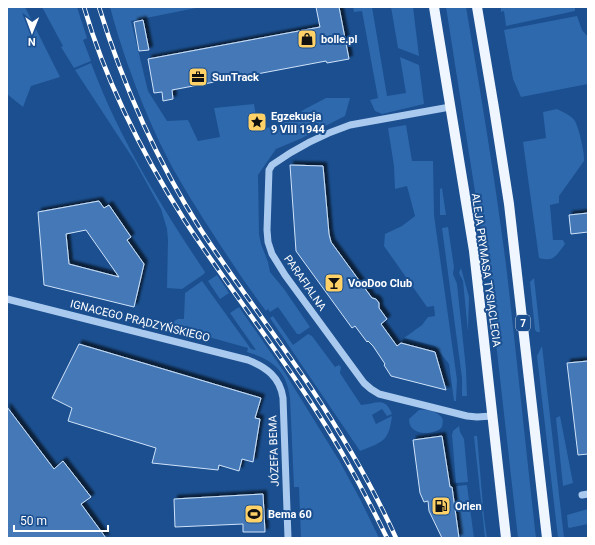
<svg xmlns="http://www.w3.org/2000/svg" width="595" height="545" viewBox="0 0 595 545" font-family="Roboto,sans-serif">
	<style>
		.green { fill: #2e69ad }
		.building { fill: #4478b7; stroke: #cfe3fa; fill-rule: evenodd; filter: url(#shadow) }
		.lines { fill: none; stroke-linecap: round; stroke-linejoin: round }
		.minor { stroke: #a9c9ee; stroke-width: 7 }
		.major { stroke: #f0f6ff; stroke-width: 10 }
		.rail-casing { stroke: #fff; stroke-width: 4.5 }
		.rail { stroke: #1b4f8f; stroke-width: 3; stroke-dasharray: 9; stroke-linecap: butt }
		.labels { text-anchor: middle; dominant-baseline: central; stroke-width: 4; stroke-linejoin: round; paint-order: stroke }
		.shield { fill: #1b4f8f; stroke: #bbcadd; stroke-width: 1 }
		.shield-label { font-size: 10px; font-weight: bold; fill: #fff }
		.poi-label { font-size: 11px; font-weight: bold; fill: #fff; stroke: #1b4f8f; text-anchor: start }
		.street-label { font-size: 11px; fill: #fff; stroke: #1b4f8f }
	</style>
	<defs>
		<filter id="shadow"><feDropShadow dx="3.5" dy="-3.5" stdDeviation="1" flood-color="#0009"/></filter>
	</defs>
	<rect width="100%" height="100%" fill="#1b4f8f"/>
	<!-- green -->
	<g class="green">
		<polygon points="7,7 25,7 60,77 31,86 23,107 7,94"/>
		<polygon points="42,7 77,7 87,38 83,40 91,61 74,68 61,47 63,46"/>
		<path d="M 110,7 L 201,7 L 131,21 L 148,91 L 167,121 L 188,120 L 198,141 L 220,137 L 214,108 L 254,104 L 258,129 L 279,126 L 305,109 L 326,98 L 350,98 L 345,116 L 300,139 L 276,149 L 258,175 L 259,234 L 261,244 L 268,262 L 270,272 L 284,289 L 310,327 L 300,334 L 297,334 L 278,307 L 270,312 L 268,309 L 266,311 C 244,282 224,251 204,220 C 196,207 187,193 179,179 C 150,129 125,63 110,7 Z"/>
		<polygon points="353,7 372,7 387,96 406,93 400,57 419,65 424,104 382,114 375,111 370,100 378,98 362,11 354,12"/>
		<polygon points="391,7 413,7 419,56 398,48"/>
		<path d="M 446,7 L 466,7 C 481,95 496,184 507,273 C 517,361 526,450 536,538 L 518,538 L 489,281 Z"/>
		<polygon points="501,7 575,7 575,11 506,26 504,11 501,12"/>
		<polygon points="577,16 582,30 588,37 588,84 521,97 513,79 504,30"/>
		<path d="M 91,63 C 119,138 161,206 205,272 L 204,274 L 182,289 L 167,288 L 168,240 L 167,229 L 161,209 L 134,160 L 75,70 Z"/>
		<path d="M 557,109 C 563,112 572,116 575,121 C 579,128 585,154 584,161 L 559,196 L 559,203 L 550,205 L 553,240 L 563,240 L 565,244 C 556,256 554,262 539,258 L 523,142 L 546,138 L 543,112 Z"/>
		<polygon points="406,125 412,161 433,161 434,215 457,380 456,401 454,401 449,364 435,346 404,338 422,325 428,317 435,316 434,306 427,307 384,246 385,234 402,226 415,216 407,186 395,189 394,166 388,128"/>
		<polygon points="442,188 446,215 440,215 440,189"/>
		<polygon points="448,227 454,267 453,274 457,284 466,369 467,396 462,396 462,378 442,228"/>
		<polygon points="461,268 469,297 468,332 463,281 459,273"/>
		<polygon points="217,275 229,293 220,299 208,281"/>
		<polygon points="534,278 540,332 537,332 535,330 530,282"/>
		<path d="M 202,281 L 251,349 L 256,350 L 230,313 L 239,307 L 285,373 L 340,462 L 360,499 L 379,538 L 301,538 L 299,487 L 294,487 L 290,398 C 287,371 272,359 247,352 L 248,348 L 173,327 L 172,322 L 178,319 L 184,319 L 185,293 Z"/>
		<path d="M 273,316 L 293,345 L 308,334 L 312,336 L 335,367 L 339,365 L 341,367 L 340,373 L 361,405 C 376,404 385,396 392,414 L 387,416 L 382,409 L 372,415 L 376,424 L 392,416 C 389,442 382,442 360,451 L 270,318 Z"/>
		<polygon points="542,346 564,538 558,538 537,356"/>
		<path d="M 419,410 C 428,409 439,411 443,420 L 442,427 C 433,437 408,435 409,419 Z"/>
		<polygon points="560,416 573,483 563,486 556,418"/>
		<polygon points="459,426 460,432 464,439 468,482 456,483 452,435 453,431"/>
		<polygon points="474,436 477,436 484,517 487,538 485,538"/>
		<polygon points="467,485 474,538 461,538 456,486"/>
		<polygon points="588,509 588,524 569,528 568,527 567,515"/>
	</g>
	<!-- building -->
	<g class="building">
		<polygon points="316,7 339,7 349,59 327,63 326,61 172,90 173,99 163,101 162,92 154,93 148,59 320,27"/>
		<polygon points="143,20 149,50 139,51 134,22"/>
		<polygon points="290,165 323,166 329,234 331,242 372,298 376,299 379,303 379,308 387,319 381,324 397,346 401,343 435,352 446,390 391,376 384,365 385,364 373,346 368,341 367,342 355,326 352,328 296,251"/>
		<path d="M 99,201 L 104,208 L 109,205 L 131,237 L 127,240 L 144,264 L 134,307 L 44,285 L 38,212 ZM 86,230 L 119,277 L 69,264 L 66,234 Z"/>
		<polygon points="588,213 588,232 571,234 569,215"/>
		<polygon points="79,344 261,398 255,418 260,419 253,462 242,459 239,471 219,465 218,470 152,463 156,448 68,421 72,408 52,398"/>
		<polygon points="588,361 588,454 578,455 567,363"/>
		<polygon points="7,407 54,469 63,461 91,497 81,504 106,538 7,538"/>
		<polygon points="442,436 450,487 452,487 459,538 442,538 429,511 428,501 424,502 420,493 413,440"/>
		<polygon points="263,494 265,532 243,532 243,524 175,527 174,499"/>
	</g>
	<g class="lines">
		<!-- minor -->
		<g class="minor">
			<path d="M 450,107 L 350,125 C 323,134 296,148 272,165 L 269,170 L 267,230 L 268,242 L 272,254 L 285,275 L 364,383 L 371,389 L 379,394 L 467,416 L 477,417 L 492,416"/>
			<path d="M 7,299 L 248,360 C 266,367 280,377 283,398 L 288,538"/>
			<polyline points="582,495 588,494"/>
		</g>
		<!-- major -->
		<g class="major">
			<polyline points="434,7 474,251 506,538"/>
			<polyline points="477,7 494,108 509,204 547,538"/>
		</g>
		<defs>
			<g id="rail">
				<path d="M 84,7 C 106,82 143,155 185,221 C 225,282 270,340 310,401 C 339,445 364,491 387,538"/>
				<path d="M 99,7 C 123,85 157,161 201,230 C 237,285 277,337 313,391 C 344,438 373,487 396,538"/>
			</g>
		</defs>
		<!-- rail casing -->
		<use href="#rail" class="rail-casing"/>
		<!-- rail -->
		<use href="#rail" class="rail"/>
	</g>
	<!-- icons -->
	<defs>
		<symbol id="shop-square" viewBox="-11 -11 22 22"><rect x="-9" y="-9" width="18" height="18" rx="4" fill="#ffd166" stroke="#1b4f8f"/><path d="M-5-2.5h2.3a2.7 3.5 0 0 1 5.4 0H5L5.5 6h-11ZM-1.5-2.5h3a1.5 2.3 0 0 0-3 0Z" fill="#111"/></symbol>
		<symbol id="office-square" viewBox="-11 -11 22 22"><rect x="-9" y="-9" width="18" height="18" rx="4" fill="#ffd166" stroke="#1b4f8f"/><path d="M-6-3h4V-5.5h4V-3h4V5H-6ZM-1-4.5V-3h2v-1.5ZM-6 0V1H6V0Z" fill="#111"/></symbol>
		<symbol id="sight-square" viewBox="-11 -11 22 22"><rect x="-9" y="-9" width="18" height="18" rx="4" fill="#ffd166" stroke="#1b4f8f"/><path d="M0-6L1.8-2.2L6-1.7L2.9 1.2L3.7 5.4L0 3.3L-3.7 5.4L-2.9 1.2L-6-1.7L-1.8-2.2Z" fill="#111"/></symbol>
		<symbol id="bar-square" viewBox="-11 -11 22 22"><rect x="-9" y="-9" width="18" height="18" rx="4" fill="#ffd166" stroke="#1b4f8f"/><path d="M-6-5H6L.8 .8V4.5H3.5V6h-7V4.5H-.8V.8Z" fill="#111"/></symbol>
		<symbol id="fuel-square" viewBox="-11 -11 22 22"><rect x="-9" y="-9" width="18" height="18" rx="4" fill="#ffd166" stroke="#1b4f8f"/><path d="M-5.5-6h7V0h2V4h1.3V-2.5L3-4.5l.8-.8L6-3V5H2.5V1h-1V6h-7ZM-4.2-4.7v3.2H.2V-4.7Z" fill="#111"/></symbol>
		<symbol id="stadium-square" viewBox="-11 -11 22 22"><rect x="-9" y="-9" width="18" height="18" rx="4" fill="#ffd166" stroke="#1b4f8f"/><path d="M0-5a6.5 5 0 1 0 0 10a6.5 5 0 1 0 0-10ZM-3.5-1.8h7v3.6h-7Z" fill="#111"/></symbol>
	</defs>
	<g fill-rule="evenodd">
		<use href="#shop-square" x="296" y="28" width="22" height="22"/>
		<use href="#office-square" x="187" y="66" width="22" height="22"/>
		<use href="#sight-square" x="246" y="111" width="22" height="22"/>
		<use href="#bar-square" x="323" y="272" width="22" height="22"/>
		<use href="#fuel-square" x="430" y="495" width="22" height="22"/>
		<use href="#stadium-square" x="243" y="503" width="22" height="22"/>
	</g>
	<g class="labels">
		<!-- shield labels -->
		<rect class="shield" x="516" y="315" width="14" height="16" rx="3"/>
		<g class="shield-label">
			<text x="523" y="323">7</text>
		</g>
		<!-- poi labels -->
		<g class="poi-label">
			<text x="321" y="39">bolle.pl</text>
			<text x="212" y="77">SunTrack</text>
			<text x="271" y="116">Egzekucja<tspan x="271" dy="13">9 VIII 1944</tspan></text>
			<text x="348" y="283">VooDoo Club</text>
			<text x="455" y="506">Orlen</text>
			<text x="268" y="514">Bema 60</text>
		</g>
		<!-- street labels -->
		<g class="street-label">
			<text transform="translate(486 270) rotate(82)">ALEJA PRYMASA TYSIĄCLECIA</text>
			<text transform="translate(305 283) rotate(55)">PARAFIALNA</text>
			<text transform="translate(140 321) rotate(14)">IGNACEGO PRĄDZYŃSKIEGO</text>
			<text transform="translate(274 451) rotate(-92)">JÓZEFA BEMA</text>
		</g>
	</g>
	<!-- border -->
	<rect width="595" height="545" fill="none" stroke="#ffffff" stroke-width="16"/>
	<!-- north arrow -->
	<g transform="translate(32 32) rotate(181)" stroke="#1b4f8f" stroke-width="3" paint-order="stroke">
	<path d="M0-3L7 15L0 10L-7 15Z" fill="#ffffff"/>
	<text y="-6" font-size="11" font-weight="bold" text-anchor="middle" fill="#ffffff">N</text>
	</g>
	<!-- scale -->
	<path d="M14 525v6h94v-6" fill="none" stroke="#ffffff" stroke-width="2"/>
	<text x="20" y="525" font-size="12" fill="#ffffff" stroke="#1b4f8f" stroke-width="3" paint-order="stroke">50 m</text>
</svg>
